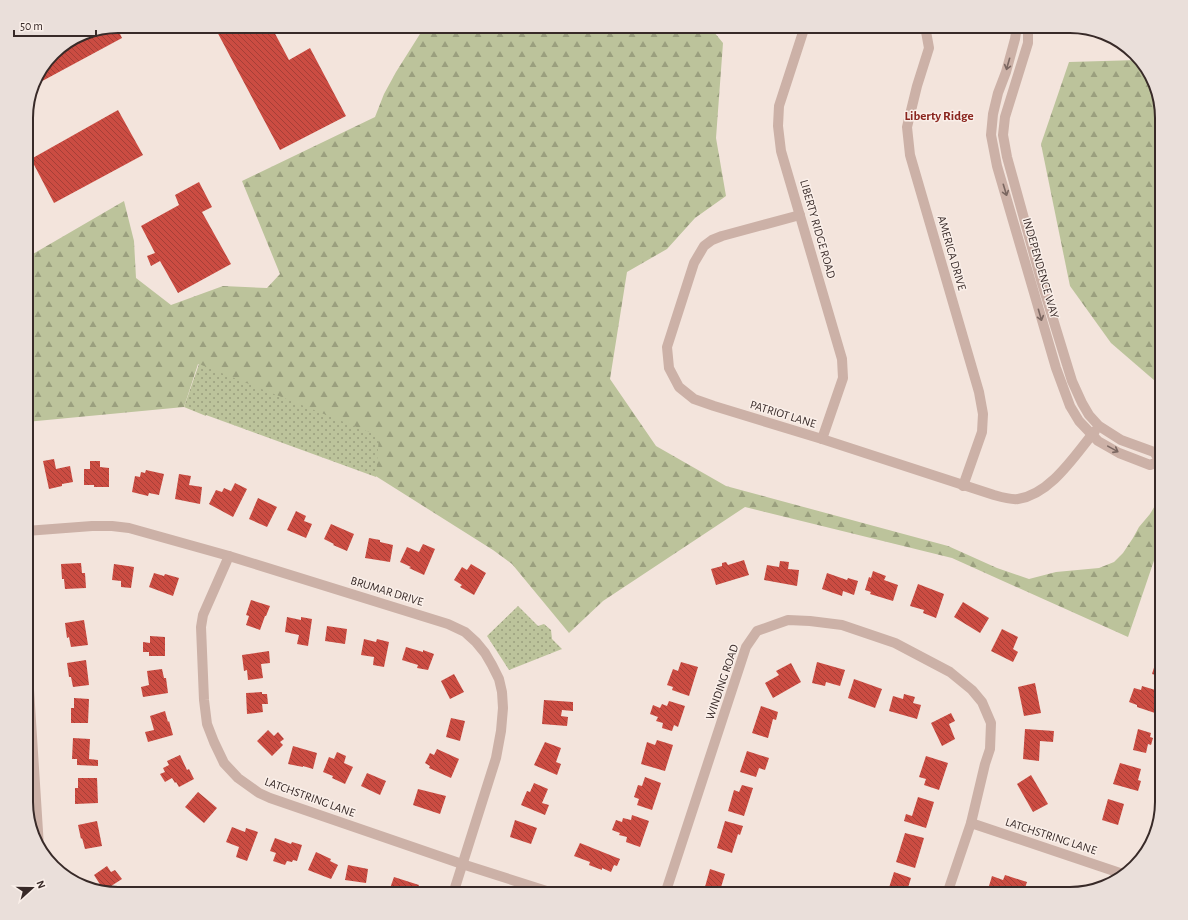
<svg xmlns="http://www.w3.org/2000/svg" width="1188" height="920" viewBox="0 0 1188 920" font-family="'Alegreya Sans',sans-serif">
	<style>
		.forest { fill: url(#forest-firs) }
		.park { fill: url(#park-dots) }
		.building { fill: url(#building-back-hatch) }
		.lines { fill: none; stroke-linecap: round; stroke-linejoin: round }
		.street { stroke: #ccb1a7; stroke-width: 10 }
		.oneway { stroke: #7b6761 }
		.labels { text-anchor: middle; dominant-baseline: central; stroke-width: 3; stroke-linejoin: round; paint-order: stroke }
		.street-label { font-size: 12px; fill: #382a28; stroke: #faefe9 }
		.neighbourhood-label { font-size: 13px; font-weight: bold; fill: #8a251e; stroke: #faefe9 }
		.rim { fill: none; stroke: #382a28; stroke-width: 2 }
	</style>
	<defs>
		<pattern id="forest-firs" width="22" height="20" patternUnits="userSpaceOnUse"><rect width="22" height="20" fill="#bcc39b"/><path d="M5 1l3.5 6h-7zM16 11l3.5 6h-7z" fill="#9a9f7e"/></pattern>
		<pattern id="park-dots" width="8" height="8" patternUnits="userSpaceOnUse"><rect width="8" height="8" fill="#bcc39b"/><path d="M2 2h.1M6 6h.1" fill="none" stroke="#9a9f7e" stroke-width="1.8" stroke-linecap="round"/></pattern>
		<pattern id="building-back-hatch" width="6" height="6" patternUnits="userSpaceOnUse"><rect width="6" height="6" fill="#cb4c42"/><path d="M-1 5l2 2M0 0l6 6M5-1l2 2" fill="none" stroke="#a63f37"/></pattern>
	</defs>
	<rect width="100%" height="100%" fill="#f3e4dc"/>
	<!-- forest -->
	<g class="forest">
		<polygon points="425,26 709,26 723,43 716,138 726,196 695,218 667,249 627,272 610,379 656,446 726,486 948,546 997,568 1029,579 1056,572 1099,568 1114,562 1123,553 1133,538 1139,527 1150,514 1162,494 1162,537 1128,637 952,558 745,507 603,601 569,633 512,564 493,550 198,364 184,407 26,422 26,258 124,201 134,241 136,278 171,305 223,286 267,288 280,274 242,181 375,117 384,94 396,72"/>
		<polygon points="1138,60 1153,78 1162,118 1162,387 1111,343 1070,286 1041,144 1069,62"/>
	</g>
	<!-- park -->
	<g class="park">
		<polygon points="199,364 379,436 376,477 206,415 206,416 184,407"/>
		<polygon points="518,606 538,626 544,624 551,630 552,639 562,649 509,670 487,636"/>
	</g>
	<!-- building -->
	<g class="building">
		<polygon points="116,26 122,38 33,86 36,77 57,49 83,33"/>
		<polygon points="214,26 271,26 289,60 310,48 346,116 280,150"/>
		<polygon points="118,110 143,155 54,203 31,159"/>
		<polygon points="199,182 212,207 202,212 231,264 178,293 160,261 151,266 147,256 155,253 141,226 179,205 175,195"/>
		<polygon points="54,459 56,469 70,466 73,482 62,484 62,486 49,489 43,461"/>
		<polygon points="90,461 100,461 100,467 109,468 109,487 94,487 94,485 84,485 84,469 90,469"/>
		<polygon points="146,470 164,474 159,495 149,493 148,496 132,492 135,476 140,477 141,472 145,473"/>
		<polygon points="179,474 191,476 189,485 202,487 200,504 175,499"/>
		<polygon points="235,483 247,489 233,517 209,504 216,490 222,492 224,488 231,491"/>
		<polygon points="258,498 277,507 267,527 249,519"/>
		<polygon points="296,511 306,516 304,521 312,524 306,538 287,530"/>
		<polygon points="331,524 354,534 347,551 333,545 334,544 324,539"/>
		<polygon points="369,538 380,540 380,542 393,545 390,562 365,558"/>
		<polygon points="423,544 435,549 424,575 409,568 411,567 400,562 407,547 419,552"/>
		<polygon points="744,560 749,575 716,585 711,569 722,566 722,563 726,562 728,565"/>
		<polygon points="780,561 789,562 788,569 799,570 797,586 764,580 767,565 779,567"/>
		<polygon points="81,563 82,573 85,573 86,588 65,589 64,579 62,579 61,564"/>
		<polygon points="114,564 134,567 131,588 121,587 121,581 112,580"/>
		<polygon points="471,564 486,573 474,595 460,587 462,585 454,580 462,567 467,570"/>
		<polygon points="873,571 886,576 884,580 898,585 893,601 870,594 871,592 865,590 869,577 871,578"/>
		<polygon points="154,573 164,576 165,574 179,578 173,596 149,587"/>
		<polygon points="827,573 847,580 848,578 858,581 854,595 843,591 842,596 822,589"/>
		<polygon points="918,584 944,594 936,618 923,613 924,610 910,606"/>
		<polygon points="251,600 270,606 266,616 265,616 260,630 246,625 249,616 246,615"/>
		<polygon points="963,602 989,618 980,633 954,617"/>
		<polygon points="287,617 301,620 301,617 312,619 308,646 297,644 299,635 285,632"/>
		<polygon points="84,620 88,645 71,647 69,637 67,638 65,623"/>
		<polygon points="327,626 347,629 345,644 325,641"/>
		<polygon points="1002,629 1018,637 1013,649 1018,652 1013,662 991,651"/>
		<polygon points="150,636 165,637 165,656 149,656 149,652 143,652 143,642 150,643"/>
		<polygon points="364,639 376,642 377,639 389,642 384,667 373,665 374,657 361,655"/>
		<polygon points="406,647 423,652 423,650 434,654 428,670 417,668 418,665 402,660"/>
		<polygon points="1160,648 1162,649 1162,677 1152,674"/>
		<polygon points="269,651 270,663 261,664 263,678 248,680 247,670 244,671 242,655"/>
		<polygon points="86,660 89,685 73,687 71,677 69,677 67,663"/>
		<polygon points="681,662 698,667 689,696 672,690 673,687 667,685 673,669 678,671"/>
		<polygon points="817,662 845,670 840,686 826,682 825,686 812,683"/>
		<polygon points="791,663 801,682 773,698 765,683 779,675 776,671"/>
		<polygon points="162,669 164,678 166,678 168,693 143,697 141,687 149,685 147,671"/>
		<polygon points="454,674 464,692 450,699 441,681"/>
		<polygon points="854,679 882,689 875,708 848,698"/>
		<polygon points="1035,683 1041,713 1024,716 1018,687"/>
		<polygon points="1142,686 1162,692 1162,711 1159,710 1158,714 1137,707 1137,705 1129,702 1134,688 1141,690"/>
		<polygon points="262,692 262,694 267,694 268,704 262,704 263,712 247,714 246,693"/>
		<polygon points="904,694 915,697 913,703 921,705 917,719 889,711 893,696 903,699"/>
		<polygon points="74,698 89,699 88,723 71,723 71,708 74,708"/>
		<polygon points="544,700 573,702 573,711 562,710 561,716 568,717 567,726 542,724"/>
		<polygon points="669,701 685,706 678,727 674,725 672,731 662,728 663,723 656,721 658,717 650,714 653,705 660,708 662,704 667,706"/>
		<polygon points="761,706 778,712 776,720 773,719 768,738 752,733"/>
		<polygon points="165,711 168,722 169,721 173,735 148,742 145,732 154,730 150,716"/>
		<polygon points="951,713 955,721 949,724 955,739 942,746 931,723"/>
		<polygon points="451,718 465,721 460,741 446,737"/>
		<polygon points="1025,729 1054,731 1053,742 1040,741 1039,761 1023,759"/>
		<polygon points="1138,729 1151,733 1150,737 1153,738 1151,745 1148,744 1146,753 1133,750"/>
		<polygon points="268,730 274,736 278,732 284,739 280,742 283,745 272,756 257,741"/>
		<polygon points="73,738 90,739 89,759 98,760 98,766 77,765 77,759 72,759"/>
		<polygon points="657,740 673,745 665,771 641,764 647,742 655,745"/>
		<polygon points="545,742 561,748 556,762 561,764 557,775 534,765"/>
		<polygon points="293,746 317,753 313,769 303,766 303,767 288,764"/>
		<polygon points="437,749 459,759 451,778 429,768 430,766 425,763 430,753 434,755"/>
		<polygon points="747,751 769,758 765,770 759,768 756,777 740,772"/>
		<polygon points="337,752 346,756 344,763 353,767 345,784 332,778 333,776 323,772 329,757 334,759"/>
		<polygon points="180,755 187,770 189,769 194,779 179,787 176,782 175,783 172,778 165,782 160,774 165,772 163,768 169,765 167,761"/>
		<polygon points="926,756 948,763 939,790 924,785 926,779 919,777"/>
		<polygon points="1120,763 1141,769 1138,780 1141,781 1138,791 1113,784"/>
		<polygon points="367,773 386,781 380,795 361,786"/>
		<polygon points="1031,775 1048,804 1033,812 1017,784"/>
		<polygon points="645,777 661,783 652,810 637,805 639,799 634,797 638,785 642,786"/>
		<polygon points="78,778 97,778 98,803 75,804 75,788 78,788"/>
		<polygon points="534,783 548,789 542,803 549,805 545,815 521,805 527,791 530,792"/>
		<polygon points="742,785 753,788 744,816 728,811 734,790 739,792"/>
		<polygon points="418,789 446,796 440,814 413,805"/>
		<polygon points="198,792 217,808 204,823 185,807"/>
		<polygon points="918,797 934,802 926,828 904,821 906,814 912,816"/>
		<polygon points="1108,799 1124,804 1118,825 1102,820"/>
		<polygon points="632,815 649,821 640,847 626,842 627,837 619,835 620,833 612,830 616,820 622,822 623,818 631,820"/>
		<polygon points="515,820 537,828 531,844 510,837"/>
		<polygon points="97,821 102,846 85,849 82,838 81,839 78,825"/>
		<polygon points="725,821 743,826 740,835 738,834 732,853 717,848"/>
		<polygon points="232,827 245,832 246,828 258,832 247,861 236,857 239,847 226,842"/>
		<polygon points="905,833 924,838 915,868 896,862"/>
		<polygon points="275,838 291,844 292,842 302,845 297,861 293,860 292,862 287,861 285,865 273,861 276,853 270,851"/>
		<polygon points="580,843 620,859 617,866 614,865 611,872 602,868 602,870 589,865 590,862 574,856"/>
		<polygon points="316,852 331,859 330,861 338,865 331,879 308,870"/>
		<polygon points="348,865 368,869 366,883 345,880"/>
		<polygon points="107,866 111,872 115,870 122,879 105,890 103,889 94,875"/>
		<polygon points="710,869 725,874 719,894 703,894"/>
		<polygon points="894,872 911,878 906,894 887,894"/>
		<polygon points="1005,875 1027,882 1023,894 994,894 996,889 989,886 992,876 1003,880"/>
		<polygon points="394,877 419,885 416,894 388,894"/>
		<polygon points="131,887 140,892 139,894 128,894"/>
	</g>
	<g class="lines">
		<!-- street -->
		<g class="street">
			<polyline points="805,26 779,106 778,126 781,151 842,359 843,378 822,439"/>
			<polyline points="925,26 929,48 917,86 907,127 910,155 979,392 983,414 982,432 963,486"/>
			<polyline points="1017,26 1015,39 1006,72 998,93 993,114 991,135 997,166 1056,368 1070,406 1079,421 1098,441 1119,453 1150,465 1160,461 1154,452 1121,440 1099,426 1089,415 1082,403 1072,381 1041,280 1007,157 1003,135 1005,117 1028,43 1028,26"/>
			<path d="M 800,215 L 722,236 L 712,240 L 704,246 L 694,263 L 667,347 L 669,368 L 679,387 L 694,399 L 714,406 L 822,439 L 994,495 C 1001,497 1011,500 1018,499 C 1051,494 1075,455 1095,431"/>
			<polyline points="26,531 92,526 112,526 129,528 229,556 448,624 465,632 476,642 485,653 492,665 499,679 502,692 503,708 501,731 496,758 453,894"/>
			<polyline points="229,556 203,615 201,627 204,700 207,724 214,742 224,763 238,778 259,793 270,798 462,864 556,894"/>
			<polyline points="26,642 39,847"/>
			<polyline points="971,823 1123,874"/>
			<polyline points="665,894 746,647 757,631 788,620 810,621 842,625 895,643 950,672 972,690 982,702 991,723 990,749 985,764 971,823 947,894"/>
		</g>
	</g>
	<!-- one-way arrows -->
	<defs><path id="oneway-shaft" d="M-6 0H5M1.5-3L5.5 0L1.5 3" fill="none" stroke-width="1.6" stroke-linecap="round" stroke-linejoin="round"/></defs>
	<g class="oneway">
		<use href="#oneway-shaft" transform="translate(1008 64) rotate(106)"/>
		<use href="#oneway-shaft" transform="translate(1005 190) rotate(73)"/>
		<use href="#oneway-shaft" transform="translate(1040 315) rotate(74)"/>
		<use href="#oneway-shaft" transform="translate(1113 449) rotate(29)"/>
	</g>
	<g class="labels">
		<!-- street labels -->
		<g class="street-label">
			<text transform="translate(818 229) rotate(74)">LIBERTY RIDGE ROAD</text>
			<text transform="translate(952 253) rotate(74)">AMERICA DRIVE</text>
			<text transform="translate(1041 268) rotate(74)">INDEPENDENCE WAY</text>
			<text transform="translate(783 414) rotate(17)">PATRIOT LANE</text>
			<text transform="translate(387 591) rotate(17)">BRUMAR DRIVE</text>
			<text transform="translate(722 682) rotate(-71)">WINDING ROAD</text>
			<text transform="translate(310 797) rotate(20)">LATCHSTRING LANE</text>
			<text transform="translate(1051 836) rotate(18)">LATCHSTRING LANE</text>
		</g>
		<!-- neighbourhood labels -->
		<g class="neighbourhood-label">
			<text x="939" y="116">Liberty Ridge</text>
		</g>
	</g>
	<!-- crop -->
	<path d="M0 0H1188V920H0ZM118 33H1070A85 85 0 0 1 1155 118V802A85 85 0 0 1 1070 887H118A85 85 0 0 1 33 802V118A85 85 0 0 1 118 33Z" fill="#eadfda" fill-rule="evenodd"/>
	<path class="rim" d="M118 33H1070A85 85 0 0 1 1155 118V802A85 85 0 0 1 1070 887H118A85 85 0 0 1 33 802V118A85 85 0 0 1 118 33Z"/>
	<!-- north arrow -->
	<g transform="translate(32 888) rotate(69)" stroke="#faefe9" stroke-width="3" paint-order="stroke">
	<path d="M0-3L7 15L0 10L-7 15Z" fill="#382a28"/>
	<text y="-6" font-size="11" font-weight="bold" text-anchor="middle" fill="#382a28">N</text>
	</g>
	<!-- scale -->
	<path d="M14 30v6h82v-6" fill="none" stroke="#382a28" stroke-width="2"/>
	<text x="20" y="30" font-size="12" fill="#382a28" stroke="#faefe9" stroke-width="3" paint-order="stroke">50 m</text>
</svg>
